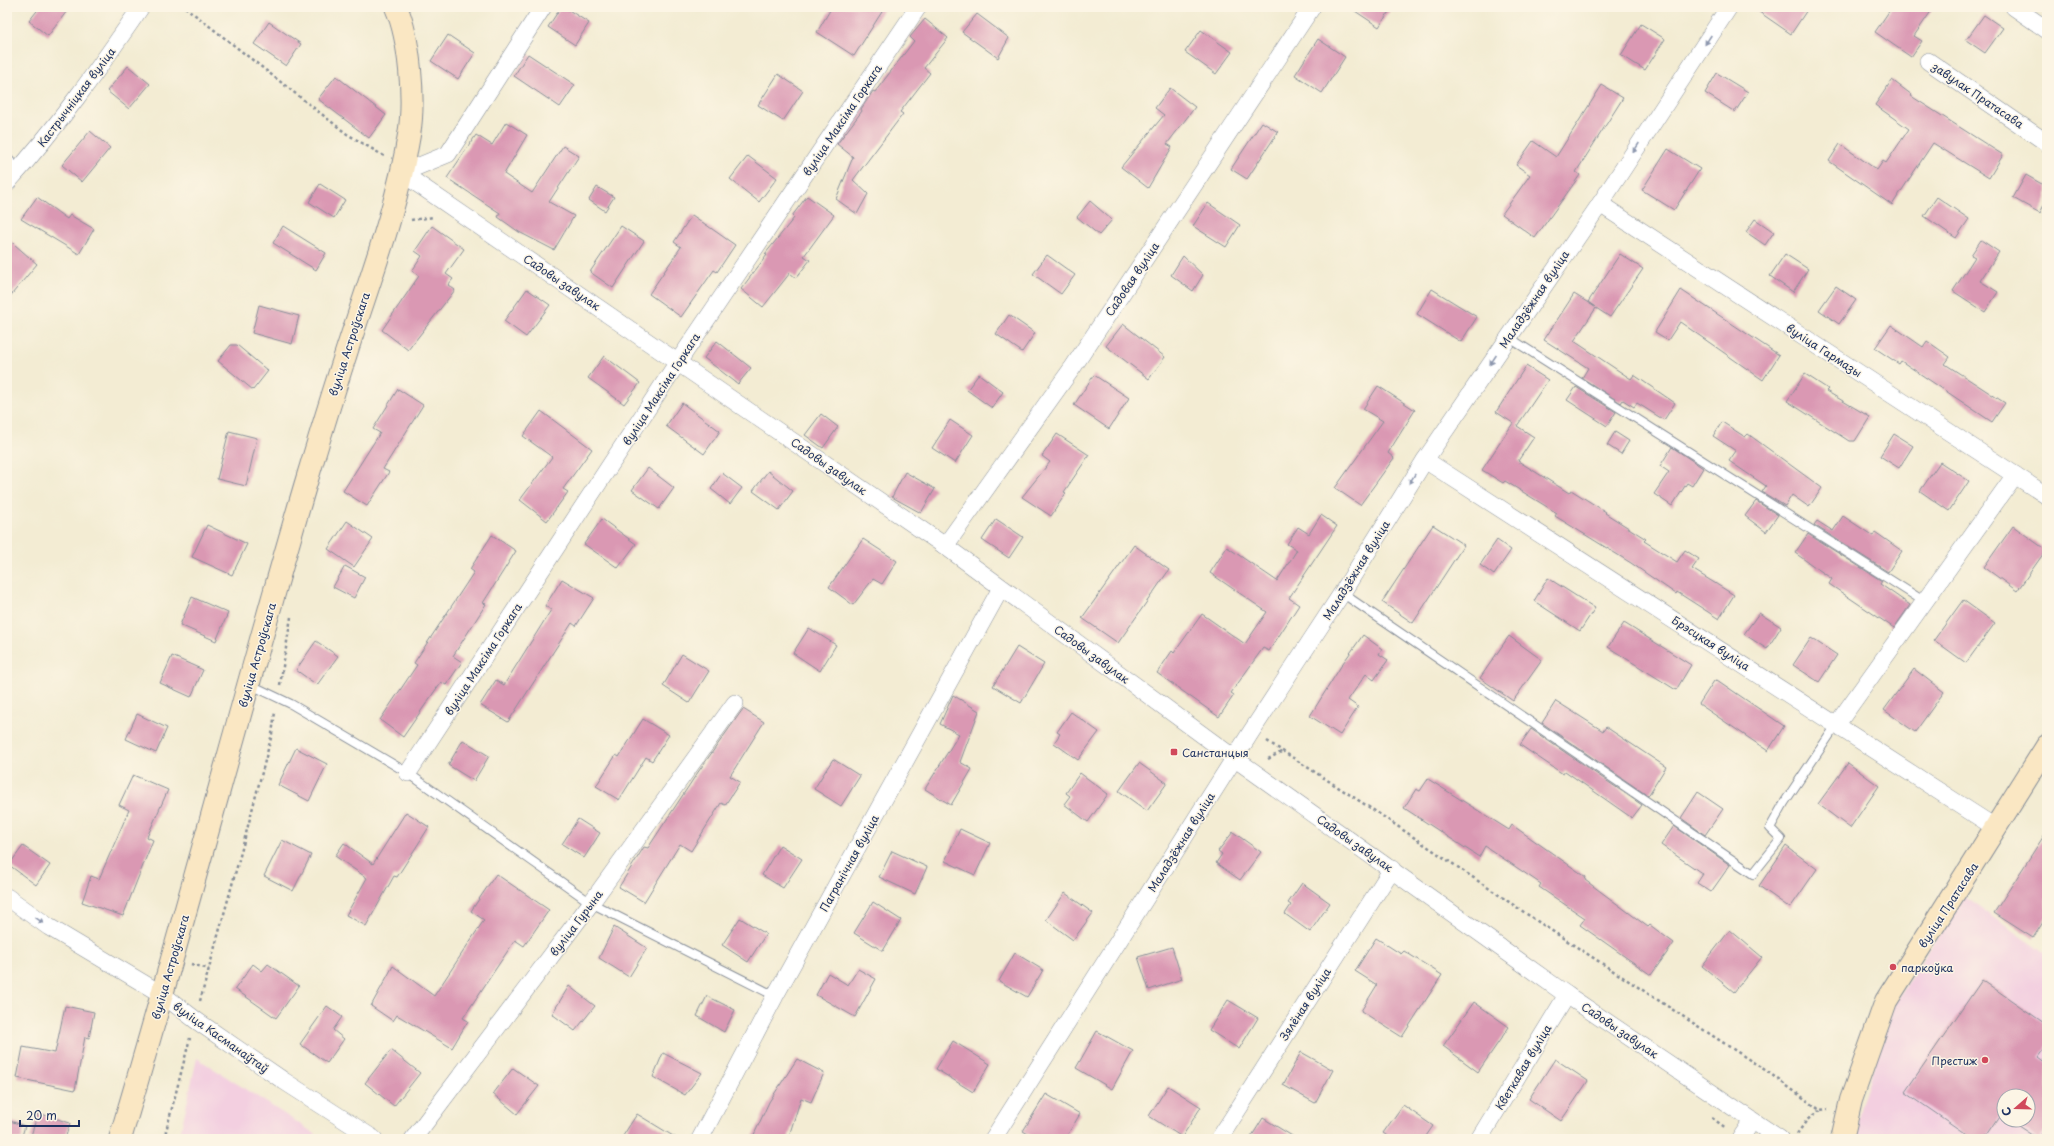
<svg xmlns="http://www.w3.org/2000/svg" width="2054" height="1146" viewBox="0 0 2054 1146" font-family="'Playpen Sans',sans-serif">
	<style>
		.built { fill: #f3cfe0; fill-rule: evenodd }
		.building { fill: #da98b3 }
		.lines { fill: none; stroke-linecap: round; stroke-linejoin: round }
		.lane-casing { stroke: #878e98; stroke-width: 10 }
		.street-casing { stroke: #878e98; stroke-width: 18 }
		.secondary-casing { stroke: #878e98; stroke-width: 24 }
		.path { stroke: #878e98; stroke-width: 2.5; stroke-dasharray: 3 3; stroke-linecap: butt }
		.lane { stroke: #fff; stroke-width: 8 }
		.street { stroke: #fff; stroke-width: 17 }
		.secondary { stroke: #fae7c3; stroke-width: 22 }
		.oneway { fill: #8d97ae }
		.poi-dot { fill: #d1495b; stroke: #fcf5e5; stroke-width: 1.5 }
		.labels { text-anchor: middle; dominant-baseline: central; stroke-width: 3; stroke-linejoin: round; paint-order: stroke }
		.street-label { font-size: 11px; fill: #1b2f5e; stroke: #fcf5e5 }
		.poi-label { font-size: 11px; fill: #1b2f5e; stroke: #fcf5e5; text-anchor: start }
	</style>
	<rect width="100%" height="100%" fill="#fcf5e5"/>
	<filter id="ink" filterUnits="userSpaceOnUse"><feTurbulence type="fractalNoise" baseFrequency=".025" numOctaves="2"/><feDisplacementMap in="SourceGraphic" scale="8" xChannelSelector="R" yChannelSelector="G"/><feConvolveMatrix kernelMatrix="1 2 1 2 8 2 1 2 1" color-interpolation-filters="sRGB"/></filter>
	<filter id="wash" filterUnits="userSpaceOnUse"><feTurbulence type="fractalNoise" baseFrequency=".012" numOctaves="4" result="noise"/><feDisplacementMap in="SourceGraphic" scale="16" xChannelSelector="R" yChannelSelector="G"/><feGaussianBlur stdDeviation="0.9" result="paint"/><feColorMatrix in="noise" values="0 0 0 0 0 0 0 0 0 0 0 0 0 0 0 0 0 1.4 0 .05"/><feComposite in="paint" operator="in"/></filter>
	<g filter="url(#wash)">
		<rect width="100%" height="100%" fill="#f3ecd3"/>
		<!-- built -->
		<g class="built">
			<path d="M 1964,897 L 2047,955 L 2047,1139 L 1854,1139 L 1861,1105 L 1895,1002 ZM 2004,1096 L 2028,1096 L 2028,1120 L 2004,1120 Z"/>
			<polygon points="197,1058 323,1139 179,1139"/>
		</g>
		<g id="blocks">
			<!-- building -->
			<g class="building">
				<polygon points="40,7 70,7 48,36 29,21"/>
				<polygon points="561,7 564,7 589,23 575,45 548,27"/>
				<polygon points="832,7 885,7 854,56 817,32"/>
				<polygon points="1349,7 1392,7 1379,27"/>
				<polygon points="1752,7 1809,7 1791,34"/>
				<polygon points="1892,7 1934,7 1914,36 1922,41 1911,57 1875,32"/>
				<polygon points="977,14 1009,38 998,58 962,32"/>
				<polygon points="1984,15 2003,28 1985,53 1966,40"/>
				<polygon points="925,19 948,38 924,68 930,73 900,112 903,114 853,180 868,194 857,214 836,199 853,157 837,144 862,111 861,109 873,91 875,92 914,41 910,37"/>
				<polygon points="269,22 301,44 286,66 254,44"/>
				<polygon points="1641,24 1665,39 1645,70 1621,55"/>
				<polygon points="1201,30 1232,52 1216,74 1185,52"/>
				<polygon points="448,35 475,53 458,79 431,61"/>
				<polygon points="1318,39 1345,57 1322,93 1295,75"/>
				<polygon points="528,54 575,85 560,107 514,76"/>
				<polygon points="128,66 150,84 129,109 107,91"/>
				<polygon points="1717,73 1748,92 1735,112 1705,93"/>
				<polygon points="778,74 803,91 783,121 758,105"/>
				<polygon points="336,76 386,115 369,138 318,99"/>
				<polygon points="1892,80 1912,95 1911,96 2003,155 1989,178 1933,143 1892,205 1829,161 1840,144 1877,170 1883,161 1886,163 1909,129 1875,105"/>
				<polygon points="1602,85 1623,98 1576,172 1580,175 1535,238 1502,214 1530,175 1516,165 1533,141 1556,157"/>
				<polygon points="1170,88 1195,107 1167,144 1172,147 1148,188 1121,167 1164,115 1155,108"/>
				<polygon points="506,122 527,135 504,174 532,193 563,146 579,156 549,202 574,216 554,250 519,232 498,217 500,213 447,178 476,135 492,145"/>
				<polygon points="1262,122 1278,132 1247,179 1231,169"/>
				<polygon points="90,131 110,148 82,182 62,165"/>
				<polygon points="1668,149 1700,169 1674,210 1642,190"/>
				<polygon points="748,156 777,178 759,202 730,179"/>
				<polygon points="2026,175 2047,187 2047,199 2040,213 2013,198"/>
				<polygon points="320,184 345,200 334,218 309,202"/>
				<polygon points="597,187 614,197 605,211 589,200"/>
				<polygon points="807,196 834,215 804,256 810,260 796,278 790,273 763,307 741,289 767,255 765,254 794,218 792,216"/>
				<polygon points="37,197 67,219 70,215 94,229 79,254 21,219"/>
				<polygon points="1937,197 1969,219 1956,238 1924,216"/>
				<polygon points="1090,201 1112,220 1099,235 1077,217"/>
				<polygon points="1208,203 1240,225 1226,247 1193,226"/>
				<polygon points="692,215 735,245 717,272 714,270 681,317 649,294 681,247 674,242"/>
				<polygon points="1755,219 1774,232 1765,245 1746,232"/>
				<polygon points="283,226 326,253 316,270 273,243"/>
				<polygon points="432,226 464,249 446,274 453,279 448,285 455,290 408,350 382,330 419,276 412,271 422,256 415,251"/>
				<polygon points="621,226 644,241 613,288 590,272"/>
				<polygon points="7,238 37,264 7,300"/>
				<polygon points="1981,240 1999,252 1980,281 1998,292 1985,312 1953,291 1975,257 1971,255"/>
				<polygon points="1620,254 1643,269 1610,317 1596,308 1574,341 1631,379 1634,375 1675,403 1664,420 1637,403 1634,407 1623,400 1621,403 1582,378 1588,368 1544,340 1574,294 1595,307 1588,302"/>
				<polygon points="1785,254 1808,269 1793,292 1770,276"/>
				<polygon points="1047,255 1075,275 1061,294 1033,274"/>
				<polygon points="1183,256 1203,275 1193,291 1171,275"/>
				<polygon points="1836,286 1856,300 1839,324 1819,310"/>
				<polygon points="527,289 550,305 526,337 504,321"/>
				<polygon points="1432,289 1477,317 1461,342 1417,314"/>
				<polygon points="1681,290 1779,355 1763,380 1680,322 1668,340 1655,332"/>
				<polygon points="259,305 299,316 292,344 252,333"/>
				<polygon points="1009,315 1035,333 1022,352 996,334"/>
				<polygon points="1123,324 1165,357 1149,379 1106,346"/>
				<polygon points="1891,325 1923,347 1927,341 1950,357 1945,364 2005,403 1992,422 1901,361 1899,364 1875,348"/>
				<polygon points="717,341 751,368 738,384 704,358"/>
				<polygon points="231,345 237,345 268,371 253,390 218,361"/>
				<polygon points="604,356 640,383 624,404 588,378"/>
				<polygon points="1526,366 1548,380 1517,426 1534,437 1518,461 1569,493 1571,490 1606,512 1605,513 1646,539 1644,541 1677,562 1685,550 1699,559 1692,569 1734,595 1719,619 1677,592 1676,594 1631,563 1555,516 1557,513 1505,481 1503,483 1482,470 1513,423 1496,412"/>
				<polygon points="979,374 1003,392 992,408 967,390"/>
				<polygon points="1805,374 1828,389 1826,391 1870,417 1855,441 1849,441 1787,401"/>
				<polygon points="1094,375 1129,398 1109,429 1074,405"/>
				<polygon points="1378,386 1415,410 1388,453 1394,458 1360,505 1335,488 1383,421 1363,409"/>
				<polygon points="1576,387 1616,412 1607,426 1567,400"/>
				<polygon points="398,389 423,405 383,469 389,472 367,506 343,491 380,433 373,429"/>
				<polygon points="682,403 720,431 704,454 666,426"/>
				<polygon points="541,411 592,449 563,489 568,492 547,521 520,500 552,457 523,436"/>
				<polygon points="821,414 838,427 823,448 805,435"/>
				<polygon points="950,420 973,435 955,463 932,448"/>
				<polygon points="1722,422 1745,437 1748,434 1822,488 1809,507 1792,495 1785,506 1762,492 1766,486 1729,461 1736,451 1713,436"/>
				<polygon points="229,431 257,438 246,486 217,479"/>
				<polygon points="1615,432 1629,441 1621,454 1607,445"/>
				<polygon points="1057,434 1089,455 1064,492 1066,493 1051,516 1022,497 1050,462 1042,456"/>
				<polygon points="1894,434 1913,446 1899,468 1880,456"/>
				<polygon points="1672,447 1703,468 1692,486 1687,483 1672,506 1654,494 1669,472 1660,466"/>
				<polygon points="1940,462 1969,481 1949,511 1920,491"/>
				<polygon points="648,468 674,488 659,509 632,490"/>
				<polygon points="768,471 793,491 779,510 753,491"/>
				<polygon points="905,472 935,489 921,513 892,497"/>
				<polygon points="722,473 742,488 730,504 711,489"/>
				<polygon points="1756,501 1778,515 1766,532 1745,516"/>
				<polygon points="1321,515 1337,526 1289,598 1299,605 1269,651 1263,648 1231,693 1234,695 1219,717 1157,673 1172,651 1174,653 1202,614 1245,644 1267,612 1210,573 1227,547 1277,581 1297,550 1287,544 1298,527 1309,534"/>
				<polygon points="1843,516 1873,536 1875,532 1902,551 1888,572 1814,525 1817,521 1833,531"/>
				<polygon points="602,519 636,544 618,568 584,544"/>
				<polygon points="996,519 1023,537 1009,558 982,540"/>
				<polygon points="347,521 373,539 354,567 328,549"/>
				<polygon points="207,525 247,544 232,575 192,557"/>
				<polygon points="1433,525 1464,545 1413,623 1382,602"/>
				<polygon points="2013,526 2046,550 2017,591 1984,567"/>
				<polygon points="1808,534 1882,581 1880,584 1910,605 1894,628 1829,584 1832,579 1795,553"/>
				<polygon points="492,535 516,551 483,603 486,604 453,656 462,662 446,685 441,682 403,737 380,720 417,665 414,663 474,572 470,569"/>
				<polygon points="863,539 897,561 882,584 873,579 853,605 829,587"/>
				<polygon points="1497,540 1511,550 1494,575 1480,565"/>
				<polygon points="1134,545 1169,570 1118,643 1082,618"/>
				<polygon points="345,566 365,577 354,598 333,587"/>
				<polygon points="1548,578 1595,608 1580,631 1534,601"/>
				<polygon points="562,579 594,598 576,626 572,623 508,722 480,705 496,680 504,685 551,610 545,606"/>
				<polygon points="192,597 228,613 216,641 180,625"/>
				<polygon points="1963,600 1995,623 1966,663 1934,640"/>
				<polygon points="1759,613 1781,627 1767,649 1744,634"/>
				<polygon points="1624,623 1691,665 1676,690 1608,647"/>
				<polygon points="809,628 836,645 820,671 793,653"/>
				<polygon points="1363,635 1382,649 1379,654 1388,660 1374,680 1366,674 1348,700 1358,707 1340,735 1310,716 1343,663"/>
				<polygon points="1509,636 1542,660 1513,701 1480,678"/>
				<polygon points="1811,638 1837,655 1819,682 1793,665"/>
				<polygon points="316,641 338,656 317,685 296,670"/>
				<polygon points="1017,647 1044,664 1021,703 993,686"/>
				<polygon points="682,654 709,671 689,703 663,686"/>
				<polygon points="172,656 203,670 191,697 160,683"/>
				<polygon points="1914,669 1944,692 1915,732 1884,710"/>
				<polygon points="1717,680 1784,726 1768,751 1699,704 1714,681"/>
				<polygon points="953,695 979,711 960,762 972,769 951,805 925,789 959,734 940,724"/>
				<polygon points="1556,701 1603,731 1606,727 1666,767 1648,796 1542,723"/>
				<polygon points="743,709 764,722 730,776 740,782 725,805 721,803 691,851 680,844 644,902 619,887 644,847 648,848 696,775"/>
				<polygon points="1071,712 1099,732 1078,760 1054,743 1060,734 1057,732"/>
				<polygon points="137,714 167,728 156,753 126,739"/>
				<polygon points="643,719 669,735 652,761 646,757 619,800 596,786 616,755 619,757"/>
				<polygon points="1531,729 1642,805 1632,818 1565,771 1563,774 1520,745"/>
				<polygon points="463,740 489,756 474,781 448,765"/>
				<polygon points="296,748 327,764 309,801 278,785"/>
				<polygon points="833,759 860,776 841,806 814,789"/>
				<polygon points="1139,763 1167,783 1147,811 1119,791"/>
				<polygon points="1848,763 1879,786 1850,828 1818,804"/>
				<polygon points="1080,773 1108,794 1088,822 1064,804 1070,796 1066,793"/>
				<polygon points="133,775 168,790 147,837 153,840 123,916 82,902 91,876 99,879 129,810 119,805"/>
				<polygon points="1428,779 1509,830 1512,825 1586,877 1585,880 1648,927 1650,925 1674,943 1651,975 1580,925 1585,918 1539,887 1541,884 1485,846 1479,857 1404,808 1416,789 1420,791"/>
				<polygon points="1698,792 1723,809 1705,835 1681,818"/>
				<polygon points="406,812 429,827 397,877 394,876 366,926 346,915 367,878 335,856 344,843 373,864"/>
				<polygon points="578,819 600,833 584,858 562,844"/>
				<polygon points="1674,826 1730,865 1711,892 1697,883 1703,874 1661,845"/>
				<polygon points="960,829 990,843 975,875 945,861"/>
				<polygon points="2047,831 2047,916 2033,938 1994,913"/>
				<polygon points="1233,832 1261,852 1240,880 1216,863 1222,854 1218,851"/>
				<polygon points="282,840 311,855 293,891 264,876"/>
				<polygon points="780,845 802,859 783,888 762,875"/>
				<polygon points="23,846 50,865 36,885 9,865"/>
				<polygon points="1786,846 1817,869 1790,908 1759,886"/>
				<polygon points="892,851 927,867 915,894 879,877"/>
				<polygon points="496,874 549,910 524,946 515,940 463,1018 468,1021 452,1048 397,1015 393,1021 371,1006 393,966 434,996 484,920 471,911"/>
				<polygon points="1302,883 1330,903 1310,932 1285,914 1291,905 1288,903"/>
				<polygon points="1065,893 1093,913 1073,940 1046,920"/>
				<polygon points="873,902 901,920 883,951 854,933"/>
				<polygon points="740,918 766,934 748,962 722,945"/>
				<polygon points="614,927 647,948 629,977 599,958"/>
				<polygon points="1730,930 1762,957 1734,992 1702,966"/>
				<polygon points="1376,938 1401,954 1404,951 1442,975 1402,1037 1361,1011 1377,985 1355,971"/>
				<polygon points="1172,947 1182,979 1149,990 1138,957"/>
				<polygon points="1015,953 1043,970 1027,997 999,981"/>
				<polygon points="253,964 262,971 268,964 299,986 276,1018 235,989"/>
				<polygon points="858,969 876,979 855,1017 816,995 828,973 848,985"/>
				<polygon points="1982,980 2047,1025 2047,1046 2039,1057 2047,1063 2047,1128 2039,1139 2010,1120 2028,1120 2028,1096 2004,1096 2004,1116 2002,1114 1985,1139 1973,1139 1905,1092"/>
				<polygon points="569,986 595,1006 575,1031 552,1014"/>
				<polygon points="707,996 735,1010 724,1032 697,1016"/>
				<polygon points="1228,1000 1258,1018 1239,1049 1209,1030"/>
				<polygon points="1474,1002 1509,1027 1478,1072 1443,1046"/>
				<polygon points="65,1006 94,1012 89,1038 85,1037 75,1090 17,1078 23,1047 55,1053"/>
				<polygon points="327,1006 342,1017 333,1030 344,1039 327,1063 300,1044"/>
				<polygon points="1097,1031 1133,1051 1112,1089 1076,1068"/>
				<polygon points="953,1041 990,1064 973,1092 936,1069"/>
				<polygon points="391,1050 420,1073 394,1106 365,1083"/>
				<polygon points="1301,1052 1333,1070 1315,1103 1283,1085"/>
				<polygon points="663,1053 702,1073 685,1095 653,1077"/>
				<polygon points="797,1059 824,1073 811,1102 801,1098 788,1139 752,1139 769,1102"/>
				<polygon points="1555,1059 1588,1081 1561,1121 1529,1099"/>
				<polygon points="513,1068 539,1086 517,1114 493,1094"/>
				<polygon points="1168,1086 1201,1107 1182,1137 1149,1116"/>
				<polygon points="1046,1094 1080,1114 1065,1139 1036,1139 1023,1131"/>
				<polygon points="1403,1105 1433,1126 1424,1139 1392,1139 1383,1133"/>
				<polygon points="38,1113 70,1123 65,1139 30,1139"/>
				<polygon points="637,1114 678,1139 621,1139"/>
				<polygon points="1263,1118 1297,1139 1250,1139"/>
				<polygon points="7,1120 25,1126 21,1139 7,1139"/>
			</g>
		</g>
	</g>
	<g filter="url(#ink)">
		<use href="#blocks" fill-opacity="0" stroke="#878e98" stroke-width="1"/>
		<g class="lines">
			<defs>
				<g id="lane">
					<polyline points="7,157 18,171"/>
					<polyline points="1508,337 1925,602"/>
					<polyline points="1342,593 1753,874 1781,839 1770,828 1784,803 1837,724"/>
					<polyline points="249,684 291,704 408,773 591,903 775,996"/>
				</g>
				<g id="street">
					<polyline points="2014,7 2047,30"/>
					<polyline points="1928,61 2047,143"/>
					<polyline points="402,173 945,546 1234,758 1567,995 1780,1139"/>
					<polyline points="402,173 448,154 543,7"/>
					<path d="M 7,183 C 57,128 99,68 141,7"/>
					<polyline points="1600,204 2047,496"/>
					<polyline points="1425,460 1996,828"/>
					<polyline points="945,546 1073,367 1312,7"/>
					<polyline points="1837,724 2015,475"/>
					<polyline points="408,773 678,362 918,7"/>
					<polyline points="7,897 49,927 163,995 197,1021 284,1081 374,1139"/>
					<polyline points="413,1139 591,903 735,703"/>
					<polyline points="700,1139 775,996 1001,588"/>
					<polyline points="993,1139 1251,732 1342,593 1425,460 1600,204 1729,7"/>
					<polyline points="1219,1139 1392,869"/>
					<polyline points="1479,1139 1567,995"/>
					<polyline points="1740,1139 1752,1121"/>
				</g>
				<g id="secondary">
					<path d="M 120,1139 C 185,922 241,703 305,486 C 322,429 339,373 358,317 C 378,257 399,197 409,135 C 415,100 410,39 396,7"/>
					<polyline points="1842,1139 1851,1100 1886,1001 2047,746"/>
				</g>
			</defs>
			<!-- lane casing -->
			<use href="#lane" class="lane-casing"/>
			<!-- street casing -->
			<use href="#street" class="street-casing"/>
			<!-- secondary casing -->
			<use href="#secondary" class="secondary-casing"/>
			<!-- path -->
			<g class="path">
				<polyline points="185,7 347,134 384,156"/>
				<polyline points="411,220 434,217"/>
				<polyline points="280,685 291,617"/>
				<polyline points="1267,741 1378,813 1540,923 1765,1070 1820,1110 1828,1109"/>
				<polyline points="1268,759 1283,751"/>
				<polyline points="191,964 209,969"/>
				<polyline points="200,1001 243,845 272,734 275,712"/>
				<polyline points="1712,1118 1726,1128"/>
				<polyline points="1797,1134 1807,1120 1820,1110"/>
				<polyline points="164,1139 190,1038"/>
			</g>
			<!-- lane -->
			<use href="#lane" class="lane"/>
			<!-- street -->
			<use href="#street" class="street"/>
			<!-- secondary -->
			<use href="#secondary" class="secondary"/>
		</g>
		<!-- one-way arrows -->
		<defs><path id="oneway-solid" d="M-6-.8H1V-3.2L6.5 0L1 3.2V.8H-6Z"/></defs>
		<g class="oneway">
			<use href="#oneway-solid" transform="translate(1708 40) rotate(123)"/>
			<use href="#oneway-solid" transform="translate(1636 148) rotate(123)"/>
			<use href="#oneway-solid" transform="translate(1493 360) rotate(124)"/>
			<use href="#oneway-solid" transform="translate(1412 479) rotate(122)"/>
			<use href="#oneway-solid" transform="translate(39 920) rotate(35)"/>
		</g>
	</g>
	<!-- markers -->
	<g class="poi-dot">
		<rect x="1170" y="748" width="8" height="8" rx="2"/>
		<circle cx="1893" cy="967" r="4"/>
		<circle cx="1985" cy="1060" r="4"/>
	</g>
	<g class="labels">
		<!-- street labels -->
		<g class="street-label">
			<text transform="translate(1978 95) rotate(34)">завулак Пратасава</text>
			<text transform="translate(76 97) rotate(-53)">Кастрычніцкая вуліца</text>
			<text transform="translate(842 120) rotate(-56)">вуліца Максіма Горкага</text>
			<text transform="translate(1132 279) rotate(-56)">Садовая вуліца</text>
			<text transform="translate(562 282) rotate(34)">Садовы завулак</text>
			<text transform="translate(1534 299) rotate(-56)">Маладзёжная вуліца</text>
			<text transform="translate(349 344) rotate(-72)">вуліца Астроўскага</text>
			<text transform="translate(1824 350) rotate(33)">вуліца Гармазы</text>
			<text transform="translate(661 389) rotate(-57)">вуліца Максіма Горкага</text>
			<text transform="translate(829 466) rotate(35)">Садовы завулак</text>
			<text transform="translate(1356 570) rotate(-58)">Маладзёжная вуліца</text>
			<text transform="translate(1711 643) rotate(33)">Брэсцкая вуліца</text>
			<text transform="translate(1092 654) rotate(36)">Садовы завулак</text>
			<text transform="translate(257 655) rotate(-74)">вуліца Астроўскага</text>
			<text transform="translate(483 659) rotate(-57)">вуліца Максіма Горкага</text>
			<text transform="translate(1181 842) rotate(-58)">Маладзёжная вуліца</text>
			<text transform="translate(1355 843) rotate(35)">Садовы завулак</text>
			<text transform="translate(849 863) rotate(-61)">Пагранічная вуліца</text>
			<text transform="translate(1948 905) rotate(-57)">вуліца Пратасава</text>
			<text transform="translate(576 923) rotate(-53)">вуліца Гурына</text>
			<text transform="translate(170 967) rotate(-74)">вуліца Астроўскага</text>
			<text transform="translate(1305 1004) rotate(-57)">Зялёная вуліца</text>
			<text transform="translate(1620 1030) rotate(34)">Садовы завулак</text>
			<text transform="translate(221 1037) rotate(35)">вуліца Касманаўтаў</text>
			<text transform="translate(1523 1067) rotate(-59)">Кветкавая вуліца</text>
		</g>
		<!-- poi labels -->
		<g class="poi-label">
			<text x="1182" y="752">Санстанцыя</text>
			<text x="1901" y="967">паркоўка</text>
			<text x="1977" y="1060" text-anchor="end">Престиж</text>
		</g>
	</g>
	<!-- margin -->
	<rect width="2054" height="1146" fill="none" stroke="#fcf5e5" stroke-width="24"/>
	<!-- north arrow -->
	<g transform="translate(2016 1108) rotate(250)"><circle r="19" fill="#fcf5e5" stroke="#a2a6af"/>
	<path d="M0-3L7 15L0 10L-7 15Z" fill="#d1495b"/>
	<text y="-6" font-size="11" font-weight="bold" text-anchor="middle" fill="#1b2f5e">С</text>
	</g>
	<!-- scale -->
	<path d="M20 1120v6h59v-6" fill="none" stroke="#1b2f5e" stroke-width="2"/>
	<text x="26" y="1120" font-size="12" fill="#1b2f5e" stroke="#fcf5e5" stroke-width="3" paint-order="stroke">20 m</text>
</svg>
